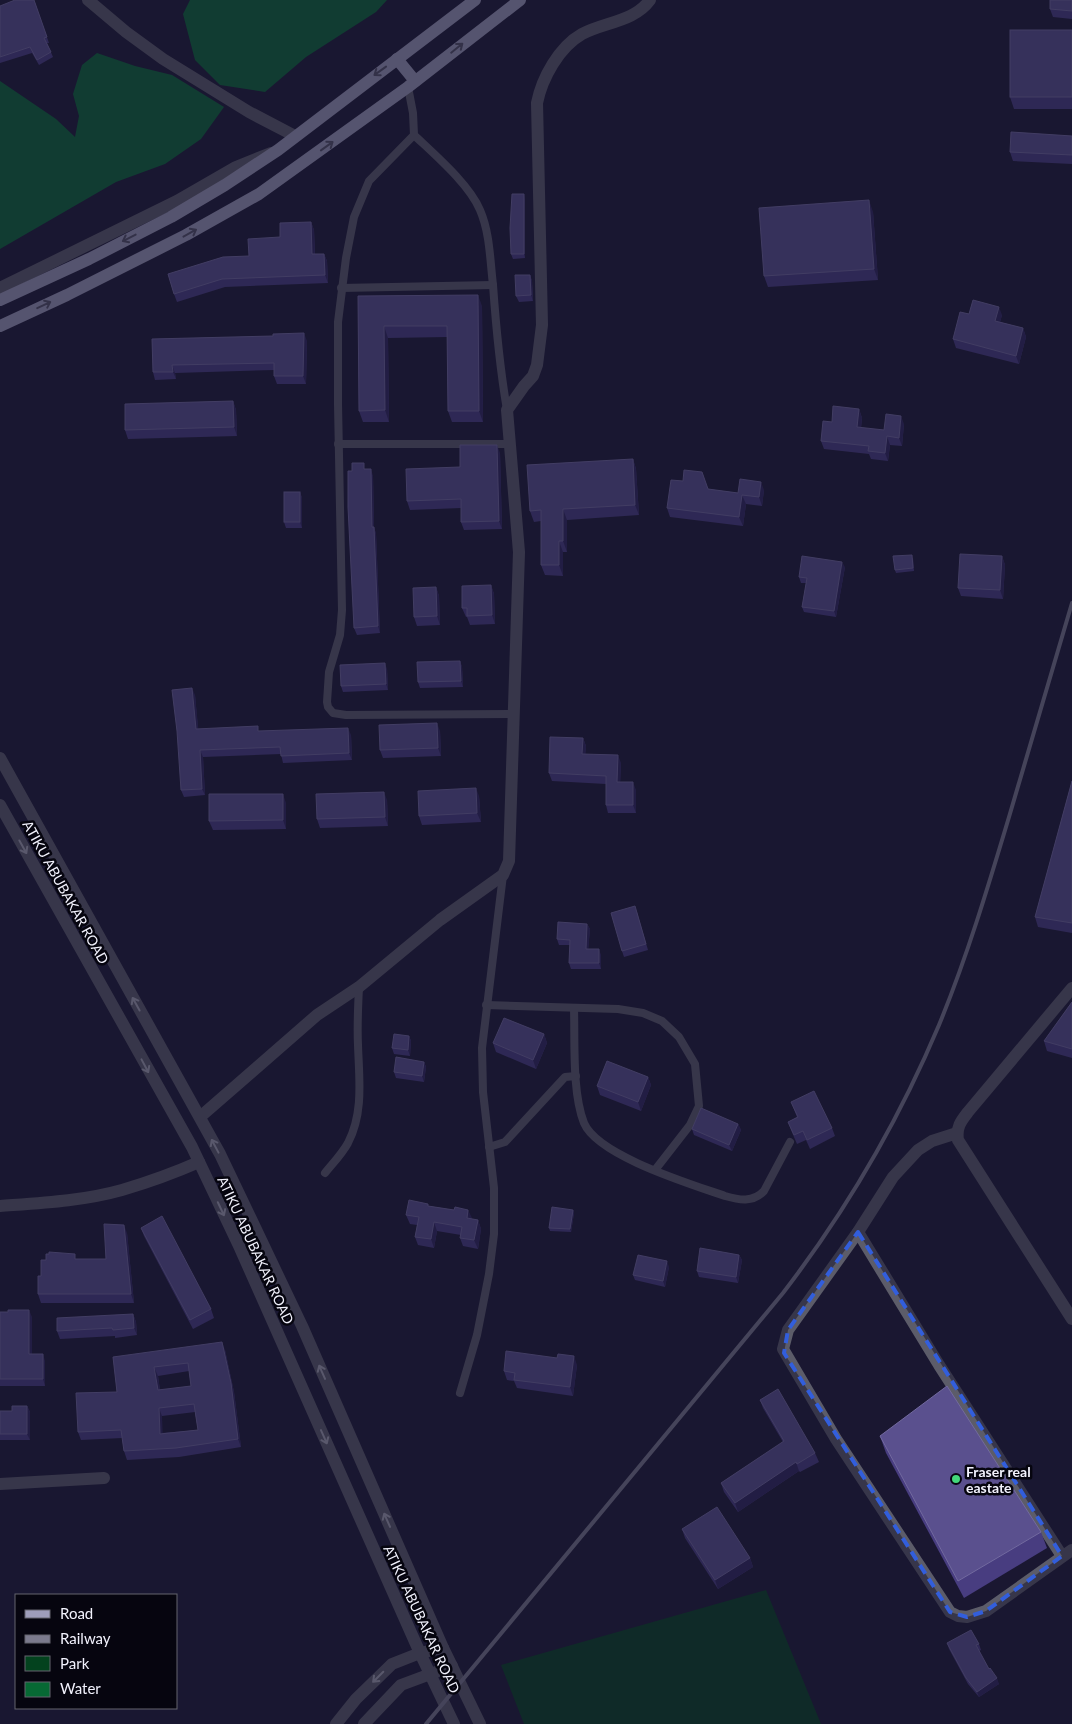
<svg xmlns="http://www.w3.org/2000/svg" width="1072" height="1724" viewBox="0 0 1072 1724" font-family="Lato,sans-serif">
	<style>
		.green { fill: #03421e }
		.water { fill: #076934 }
		.lines { fill: none; stroke-linecap: round; stroke-linejoin: round }
		.service { stroke: #5c5c69; stroke-width: 8 }
		.minor { stroke: #5c5c69; stroke-width: 12 }
		.tertiary { stroke: #5c5c69; stroke-width: 12 }
		.primary { stroke: #9e9dba; stroke-width: 12 }
		.rail { stroke: #7b7a8d; stroke-width: 4 }
		.wall { fill: #483d80; fill-rule: evenodd }
		.shaded-wall { fill: #2e255b }
		.building { fill: #5a508e; stroke: #726a9f; fill-rule: evenodd }
		.oneway { stroke: #525164 }
		.oneway2 { stroke: #a7a7b3 }
		.marked { fill: none; stroke: #325edc; stroke-width: 4; stroke-dasharray: 10 6; stroke-linejoin: round }
		.poi-dot { fill: #43d77b; stroke: #06050f; stroke-width: 2 }
		.labels { text-anchor: middle; dominant-baseline: central; stroke-width: 5; stroke-linejoin: round; paint-order: stroke }
		.street-label { font-size: 14px; fill: #f2f2fd; stroke: #06050f }
		.poi-label { font-size: 14px; font-weight: bold; fill: #f2f2fd; stroke: #06050f; text-anchor: start }
	</style>
	<rect width="100%" height="100%" fill="#1a1731"/>
	<!-- green -->
	<polygon class="green" points="766,1590 821,1724 524,1724 501,1665"/>
	<!-- water -->
	<g class="water">
		<polygon points="190,0 387,0 376,12 306,57 265,92 220,85 195,60 183,14"/>
		<polygon points="97,53 135,66 172,75 224,107 201,139 165,164 116,182 0,249 0,81 56,119 75,137 79,116 73,94 82,65"/>
	</g>
	<g class="lines">
		<!-- service -->
		<g class="service">
			<path d="M 408,87 L 413,113 L 414,135 C 435,155 469,184 480,210 C 490,233 490,260 493,285 C 496,327 500,369 507,410"/>
			<polyline points="414,135 369,181 354,217 346,258 338,322 338,404 342,610 340,635 329,672 327,702 328,707 333,713 346,715 513,714"/>
			<polyline points="341,288 493,285"/>
			<polyline points="338,444 510,444"/>
			<polyline points="486,1005 618,1009 643,1013 662,1021 679,1037 695,1064 699,1106 690,1125 655,1170"/>
			<path d="M 574,1009 C 575,1041 572,1093 584,1123 C 598,1156 691,1184 725,1196 C 739,1200 753,1203 764,1191 L 790,1142"/>
			<polyline points="489,1147 505,1142 565,1077 576,1076"/>
			<path d="M 325,1173 C 333,1163 342,1154 348,1143 C 364,1112 359,1078 358,1045 C 357,1026 358,1007 359,987"/>
			<polyline points="460,1393 477,1335 489,1274 494,1234 494,1188 483,1092 482,1048 503,875"/>
		</g>
		<!-- minor -->
		<g class="minor">
			<polyline points="88,0 126,32 163,59 249,112 295,136"/>
			<polyline points="0,288 177,201 236,167 271,153"/>
			<path d="M 1072,988 L 968,1112 C 961,1121 956,1127 958,1140 L 1072,1319"/>
			<path d="M 200,1117 L 317,1015 L 359,987 L 440,920 L 503,875 L 509,861 L 519,552 L 507,410 L 524,386 L 533,376 L 537,365 L 542,325 L 537,103 C 542,78 559,47 582,34 C 604,22 634,22 650,0"/>
			<polyline points="957,1133 932,1141 918,1150 893,1177 858,1232 788,1330 783,1349 836,1439 950,1612 958,1616 967,1617 986,1611 1072,1550"/>
			<path d="M 0,1206 C 41,1203 83,1201 122,1190 C 149,1182 174,1173 199,1162"/>
			<polyline points="858,1232 939,1365 1062,1556"/>
			<polyline points="0,1484 104,1478"/>
			<polyline points="336,1724 356,1699 392,1664 420,1653 443,1648"/>
			<polyline points="364,1724 401,1685 452,1666"/>
		</g>
		<!-- tertiary -->
		<g class="tertiary">
			<polyline points="0,758 220,1154 302,1326 443,1648 480,1724"/>
			<polyline points="0,805 192,1147 240,1248 420,1653 454,1724"/>
		</g>
		<!-- primary -->
		<g class="primary">
			<polyline points="397,59 415,81"/>
			<polyline points="0,300 89,259 171,217 225,185 278,150 475,0"/>
			<polyline points="0,326 67,295 186,235 259,194 408,87 520,0"/>
		</g>
		<!-- rail -->
		<path class="rail" d="M 426,1724 L 783,1293 C 846,1211 899,1120 939,1025 C 967,957 988,887 1009,817 C 1030,746 1051,674 1072,603"/>
	</g>
	<!-- wall -->
	<g class="wall">
		<polygon points="34,0 49,43 47,43 53,57 39,65 32,53 0,63 0,6"/>
		<polygon points="1072,0 1072,19 1053,17 1050,9"/>
		<polygon points="1072,30 1072,109 1014,109 1010,97"/>
		<polygon points="1072,136 1072,164 1013,161 1010,152"/>
		<polygon points="525,199 525,258 513,259 511,254"/>
		<polygon points="873,212 878,280 768,287 764,276"/>
		<polygon points="311,222 314,230 315,254 324,254 327,261 328,283 225,287 177,302 174,294 249,256 280,237"/>
		<polygon points="530,275 532,281 533,301 519,302 516,296"/>
		<polygon points="358,296 482,306 483,422 452,422 448,411 447,337 388,338 389,422 363,422 359,411"/>
		<polygon points="969,314 1002,315 1000,322 1023,328 1026,337 1019,364 956,348 953,339"/>
		<polygon points="273,336 307,341 306,384 277,384 274,376 274,370 175,373 176,379 155,380 153,372 152,339"/>
		<polygon points="233,401 236,410 237,436 128,439 125,430"/>
		<polygon points="859,409 862,418 861,428 884,430 904,424 902,446 890,445 888,461 871,459 869,454 824,449 821,441 832,422"/>
		<polygon points="500,453 502,529 464,530 461,522 461,508 410,510 407,501 460,467"/>
		<polygon points="633,459 636,469 639,515 567,520 567,552 563,552 563,576 545,575 541,565 541,521 534,522 530,511"/>
		<polygon points="366,469 373,476 374,527 376,534 380,633 357,635 354,628 352,471"/>
		<polygon points="708,489 738,493 764,490 762,506 746,504 743,526 670,517 667,508"/>
		<polygon points="300,492 302,498 302,528 286,528 284,522"/>
		<polygon points="1002,556 1005,565 1003,599 961,596 958,588"/>
		<polygon points="913,558 914,571 896,573 895,570"/>
		<polygon points="845,567 836,617 804,612 802,607 806,583 801,583 799,577"/>
		<polygon points="491,585 494,594 495,624 470,625 467,617 466,617 462,608"/>
		<polygon points="436,587 439,596 440,625 417,626 414,617"/>
		<polygon points="460,661 462,667 463,687 420,688 418,682"/>
		<polygon points="387,669 388,690 343,692 341,686"/>
		<polygon points="195,695 198,729 260,731 351,735 352,760 283,763 281,754 203,757 205,795 184,797 181,790"/>
		<polygon points="440,731 441,756 383,758 380,750"/>
		<polygon points="583,738 586,746 585,754 621,763 620,782 636,790 636,813 608,813 606,805 606,784 552,781 549,773"/>
		<polygon points="1072,781 1072,933 1038,927 1035,917"/>
		<polygon points="479,796 481,822 422,825 419,816"/>
		<polygon points="387,800 388,826 320,828 317,819"/>
		<polygon points="286,803 286,829 213,830 209,821"/>
		<polygon points="637,912 648,950 624,957 622,951"/>
		<polygon points="587,924 590,929 588,949 601,955 601,969 571,969 569,963 570,945 559,945 557,939"/>
		<polygon points="1072,1002 1072,1058 1047,1051 1044,1041"/>
		<polygon points="544,1034 547,1043 536,1069 496,1052 493,1043"/>
		<polygon points="409,1036 411,1041 410,1056 394,1054 392,1048"/>
		<polygon points="424,1062 426,1067 424,1082 396,1078 394,1072"/>
		<polygon points="648,1077 651,1085 641,1111 600,1095 597,1086"/>
		<polygon points="791,1102 832,1128 835,1136 810,1149 806,1140 797,1144 791,1130 788,1122 797,1117"/>
		<polygon points="738,1124 741,1130 732,1151 694,1135 692,1129"/>
		<polygon points="429,1206 454,1210 468,1210 471,1219 478,1220 481,1229 478,1249 463,1246 460,1238 461,1235 437,1231 434,1248 418,1245 415,1237 417,1225 410,1224 406,1215"/>
		<polygon points="573,1210 574,1213 571,1232 550,1231 549,1228"/>
		<polygon points="141,1228 211,1309 214,1318 193,1329 144,1236"/>
		<polygon points="127,1233 134,1303 41,1303 38,1294 41,1276 77,1259 106,1259"/>
		<polygon points="739,1255 742,1260 738,1283 699,1277 697,1271"/>
		<polygon points="669,1267 665,1287 635,1280 633,1275"/>
		<polygon points="0,1312 32,1317 32,1354 45,1361 45,1386 0,1386"/>
		<polygon points="133,1314 136,1322 137,1335 115,1338 115,1336 60,1339 57,1331"/>
		<path d="M 225,1350 L 234,1392 L 241,1447 L 179,1457 L 127,1460 L 124,1451 L 122,1438 L 81,1440 L 78,1432 L 117,1392 L 113,1357 ZM 189,1371 L 191,1386 L 160,1390 L 158,1376 ZM 195,1412 L 198,1430 L 162,1433 L 162,1416 Z"/>
		<polygon points="577,1365 573,1396 517,1388 514,1381 507,1380 504,1371"/>
		<polygon points="760,1400 815,1453 819,1462 800,1472 799,1471 738,1512 724,1492 721,1483 783,1442 763,1408"/>
		<polygon points="27,1406 30,1412 30,1440 0,1440 0,1411 12,1411"/>
		<polygon points="880,1436 1041,1532 1047,1548 964,1598 886,1453"/>
		<polygon points="682,1529 750,1558 753,1567 718,1589 685,1538"/>
		<polygon points="947,1643 979,1644 981,1650 979,1651 989,1669 999,1684 979,1697 968,1684 949,1649"/>
	</g>
	<!-- shaded-wall -->
	<g class="shaded-wall">
		<polygon points="524,194 525,199 525,258 524,254"/>
		<polygon points="869,200 873,212 878,280 874,269"/>
		<polygon points="311,222 314,230 315,262 312,254"/>
		<polygon points="324,254 327,261 328,283 325,275"/>
		<polygon points="530,275 532,281 533,301 531,295"/>
		<polygon points="478,295 482,306 483,422 479,411"/>
		<polygon points="999,307 1002,315 998,330 995,321"/>
		<polygon points="384,326 388,338 389,422 385,410"/>
		<polygon points="1023,328 1026,337 1019,364 1016,356"/>
		<polygon points="304,333 307,341 306,384 303,376"/>
		<polygon points="172,365 175,373 176,379 173,372"/>
		<polygon points="233,401 236,410 237,436 234,427"/>
		<polygon points="859,409 862,418 860,436 857,427"/>
		<polygon points="901,416 904,424 902,446 899,438"/>
		<polygon points="887,436 890,445 888,461 885,453"/>
		<polygon points="497,445 500,453 502,529 499,521"/>
		<polygon points="633,459 636,469 639,515 635,505"/>
		<polygon points="371,469 373,476 374,527 376,534 380,633 378,626 372,527"/>
		<polygon points="761,482 764,490 762,506 759,497"/>
		<polygon points="300,492 302,498 302,528 300,522"/>
		<polygon points="742,495 746,504 743,526 739,517"/>
		<polygon points="563,509 567,520 567,552 563,541"/>
		<polygon points="559,541 563,552 563,576 559,565"/>
		<polygon points="1002,556 1005,565 1003,599 1000,590"/>
		<polygon points="842,562 845,567 836,617 834,611"/>
		<polygon points="491,585 494,594 495,624 492,615"/>
		<polygon points="436,587 439,596 440,625 437,616"/>
		<polygon points="460,661 462,667 463,687 461,681"/>
		<polygon points="385,663 387,669 388,690 386,684"/>
		<polygon points="192,688 195,695 199,736 196,729"/>
		<polygon points="437,723 440,731 441,756 438,748"/>
		<polygon points="348,728 351,735 352,760 349,753"/>
		<polygon points="583,738 586,746 585,761 582,754"/>
		<polygon points="200,750 203,757 205,795 202,789"/>
		<polygon points="618,755 621,763 620,790 617,782"/>
		<polygon points="633,782 636,790 636,813 633,805"/>
		<polygon points="476,788 479,796 481,822 477,813"/>
		<polygon points="384,792 387,800 388,826 385,817"/>
		<polygon points="283,794 286,803 286,829 283,820"/>
		<polygon points="587,924 590,929 588,954 586,949"/>
		<polygon points="599,949 601,955 601,969 599,963"/>
		<polygon points="544,1034 547,1043 536,1069 533,1060"/>
		<polygon points="409,1036 411,1041 410,1056 408,1050"/>
		<polygon points="424,1062 426,1067 424,1082 422,1076"/>
		<polygon points="648,1077 651,1085 641,1111 638,1102"/>
		<polygon points="738,1124 741,1130 732,1151 729,1145"/>
		<polygon points="468,1210 472,1218 470,1227 467,1218"/>
		<polygon points="573,1210 574,1213 571,1232 570,1229"/>
		<polygon points="478,1220 481,1229 478,1249 474,1240"/>
		<polygon points="434,1222 437,1231 434,1248 431,1239"/>
		<polygon points="124,1225 127,1233 134,1303 131,1294"/>
		<polygon points="739,1255 742,1260 738,1283 736,1277"/>
		<polygon points="667,1261 669,1267 665,1287 663,1281"/>
		<polygon points="29,1310 32,1317 32,1361 29,1354"/>
		<polygon points="133,1314 136,1322 137,1335 134,1328"/>
		<polygon points="222,1342 225,1350 234,1392 241,1447 238,1439"/>
		<polygon points="43,1354 45,1361 45,1386 43,1379"/>
		<polygon points="574,1356 577,1365 573,1396 570,1387"/>
		<polygon points="154,1367 158,1376 161,1399 158,1390"/>
		<polygon points="27,1406 30,1412 30,1440 27,1434"/>
		<polygon points="159,1408 162,1416 163,1442 160,1434"/>
		<polygon points="796,1462 799,1471 738,1512 735,1503"/>
		<polygon points="750,1558 753,1567 718,1589 715,1580"/>
		<polygon points="997,1678 999,1684 979,1697 977,1692"/>
	</g>
	<!-- building -->
	<g class="building">
		<polygon points="15,0 34,0 47,37 44,38 51,52 37,60 30,47 0,57 0,6"/>
		<polygon points="1050,0 1072,0 1072,11 1050,9"/>
		<rect x="1010" y="30" width="62" height="67"/>
		<polygon points="1011,132 1072,136 1072,155 1010,152"/>
		<polygon points="512,194 524,194 524,254 511,254 510,228"/>
		<polygon points="869,200 874,269 764,276 759,208"/>
		<polygon points="311,222 312,254 324,254 325,275 222,279 174,294 168,274 223,257 249,256 248,239 280,237 280,223"/>
		<polygon points="515,275 530,275 531,295 516,296"/>
		<polygon points="478,295 479,411 448,411 447,326 384,326 385,410 359,411 358,296"/>
		<polygon points="973,300 999,307 995,321 1023,328 1016,356 953,339 960,312 969,314"/>
		<polygon points="304,333 303,376 274,376 274,363 172,365 173,372 153,372 152,339 273,336 273,334"/>
		<polygon points="233,401 234,427 125,430 125,404"/>
		<polygon points="833,406 859,409 857,427 884,430 886,414 901,416 899,438 887,436 885,453 868,451 869,446 821,441 823,421 832,422"/>
		<polygon points="460,445 497,445 499,521 461,522 461,499 407,501 406,469 460,467"/>
		<polygon points="633,459 635,505 563,509 563,541 559,541 559,565 541,565 541,510 530,511 527,465"/>
		<polygon points="352,463 364,463 364,469 371,469 372,527 374,527 378,626 354,628 348,507 348,471 352,471"/>
		<polygon points="684,470 702,472 708,489 738,493 740,479 761,482 759,497 742,495 739,517 667,508 671,480 683,481"/>
		<rect x="284" y="492" width="16" height="30"/>
		<polygon points="960,554 1002,556 1000,590 958,588"/>
		<polygon points="912,555 913,568 895,570 893,556"/>
		<polygon points="802,556 842,562 834,611 802,607 807,578 799,577"/>
		<polygon points="491,585 492,615 467,616 467,608 462,608 462,586"/>
		<polygon points="436,587 437,616 414,617 413,588"/>
		<polygon points="460,661 461,681 418,682 417,662"/>
		<polygon points="385,663 386,684 341,686 340,665"/>
		<polygon points="192,688 196,729 258,726 258,731 348,728 349,753 281,756 280,747 200,750 202,789 181,790 177,731 172,690"/>
		<polygon points="437,723 438,748 380,750 379,725"/>
		<polygon points="550,737 583,738 582,754 618,755 617,782 633,782 633,805 606,805 606,776 549,773"/>
		<polygon points="1072,781 1072,923 1035,917"/>
		<polygon points="476,788 477,813 419,816 418,791"/>
		<polygon points="384,792 385,817 317,819 316,794"/>
		<polygon points="209,794 283,794 283,820 209,821"/>
		<polygon points="635,906 646,944 622,951 611,913"/>
		<polygon points="558,922 587,924 586,949 599,949 599,963 569,963 570,940 557,939"/>
		<polygon points="1072,1002 1072,1049 1044,1041"/>
		<polygon points="504,1018 544,1034 533,1060 493,1043"/>
		<polygon points="394,1034 409,1036 408,1050 392,1048"/>
		<polygon points="396,1057 424,1062 422,1076 394,1072"/>
		<polygon points="607,1061 648,1077 638,1102 597,1086"/>
		<polygon points="814,1091 832,1128 807,1140 803,1131 794,1135 788,1122 798,1117 791,1102"/>
		<polygon points="701,1108 738,1124 729,1145 692,1129"/>
		<polygon points="409,1200 428,1204 428,1206 454,1210 455,1207 468,1210 467,1218 478,1220 474,1240 460,1238 462,1227 434,1222 431,1239 415,1237 419,1217 406,1215"/>
		<polygon points="552,1207 573,1210 570,1229 549,1228"/>
		<polygon points="162,1216 211,1309 190,1320 141,1228"/>
		<polygon points="104,1224 124,1225 131,1294 38,1294 38,1276 41,1276 41,1260 46,1260 46,1254 49,1254 49,1252 75,1254 75,1259 106,1259"/>
		<polygon points="700,1248 739,1255 736,1277 697,1271"/>
		<polygon points="638,1255 667,1261 663,1281 633,1275"/>
		<polygon points="8,1310 29,1310 29,1354 43,1354 43,1379 0,1379 0,1312 8,1312"/>
		<polygon points="133,1314 134,1328 113,1330 112,1328 57,1331 57,1318"/>
		<path d="M 222,1342 L 231,1383 L 238,1439 L 176,1448 L 124,1451 L 121,1430 L 78,1432 L 76,1393 L 117,1392 L 113,1357 ZM 188,1363 L 191,1386 L 158,1390 L 154,1367 ZM 194,1404 L 198,1430 L 160,1434 L 159,1408 Z"/>
		<polygon points="506,1351 557,1358 558,1354 574,1356 570,1387 514,1380 515,1373 504,1371"/>
		<polygon points="947,1386 1041,1532 958,1581 880,1436"/>
		<polygon points="778,1389 815,1453 797,1464 796,1462 735,1503 721,1483 784,1441 760,1400"/>
		<polygon points="12,1406 27,1406 27,1434 0,1434 0,1411 12,1411"/>
		<polygon points="717,1507 750,1558 715,1580 682,1529"/>
		<polygon points="971,1630 979,1644 976,1645 989,1669 990,1668 997,1678 977,1692 966,1678 947,1643"/>
	</g>
	<!-- one-way arrows -->
	<defs><path id="oneway-shaft" d="M-6 0H5M1.5-3L5.5 0L1.5 3" fill="none" stroke-width="1.6" stroke-linecap="round" stroke-linejoin="round" transform="scale(1.25)"/></defs>
	<g class="oneway">
		<use href="#oneway-shaft" transform="translate(457 48) rotate(-39)"/>
		<use href="#oneway-shaft" transform="translate(380 71) rotate(144)"/>
		<use href="#oneway-shaft" transform="translate(327 146) rotate(-36)"/>
		<use href="#oneway-shaft" transform="translate(190 233) rotate(-29)"/>
		<use href="#oneway-shaft" transform="translate(129 238) rotate(153)"/>
		<use href="#oneway-shaft" transform="translate(44 305) rotate(-25)"/>
	</g>
	<g class="oneway2">
		<use href="#oneway-shaft" transform="translate(23 847) rotate(61)"/>
		<use href="#oneway-shaft" transform="translate(136 1004) rotate(-119)"/>
		<use href="#oneway-shaft" transform="translate(145 1066) rotate(62)"/>
		<use href="#oneway-shaft" transform="translate(215 1146) rotate(-118)"/>
		<use href="#oneway-shaft" transform="translate(221 1209) rotate(65)"/>
		<use href="#oneway-shaft" transform="translate(322 1372) rotate(-114)"/>
		<use href="#oneway-shaft" transform="translate(324 1437) rotate(66)"/>
		<use href="#oneway-shaft" transform="translate(387 1520) rotate(-114)"/>
		<use href="#oneway-shaft" transform="translate(378 1677) rotate(135)"/>
	</g>
	<!-- marked area -->
	<path d="M0 0H1072V1724H0ZM 858,1232 L 1062,1556 L 986,1611 L 967,1617 L 950,1612 L 784,1353 L 788,1330 Z" fill="#1a1731" fill-opacity=".55" fill-rule="evenodd"/>
	<path class="marked" d="M 858,1232 L 1062,1556 L 986,1611 L 967,1617 L 950,1612 L 784,1353 L 788,1330 Z"/>
	<!-- markers -->
	<circle class="poi-dot" cx="956" cy="1479" r="5"/>
	<g class="labels">
		<!-- street labels -->
		<g class="street-label">
			<text transform="translate(66 892) rotate(61)">ATIKU ABUBAKAR ROAD</text>
			<text transform="translate(256 1250) rotate(65)">ATIKU ABUBAKAR ROAD</text>
			<text transform="translate(422 1619) rotate(65)">ATIKU ABUBAKAR ROAD</text>
		</g>
		<!-- poi labels -->
		<g class="poi-label">
			<text x="966" y="1471">Fraser real<tspan x="966" dy="16">eastate</tspan></text>
		</g>
	</g>
	<!-- legend -->
	<rect x="15" y="1594" width="162" height="115" fill="#06050f" stroke="#64646e"/>
	<rect x="25" y="1610" width="25" height="8" fill="#9e9dba" stroke="#64646e"/>
	<text x="60" y="1619" font-size="15" fill="#f2f2fd">Road</text>
	<rect x="25" y="1635" width="25" height="8" fill="#7b7a8d" stroke="#64646e"/>
	<text x="60" y="1644" font-size="15" fill="#f2f2fd">Railway</text>
	<rect x="25" y="1656" width="25" height="15" fill="#03421e" stroke="#64646e"/>
	<text x="60" y="1669" font-size="15" fill="#f2f2fd">Park</text>
	<rect x="25" y="1682" width="25" height="15" fill="#076934" stroke="#64646e"/>
	<text x="60" y="1694" font-size="15" fill="#f2f2fd">Water</text>
</svg>
